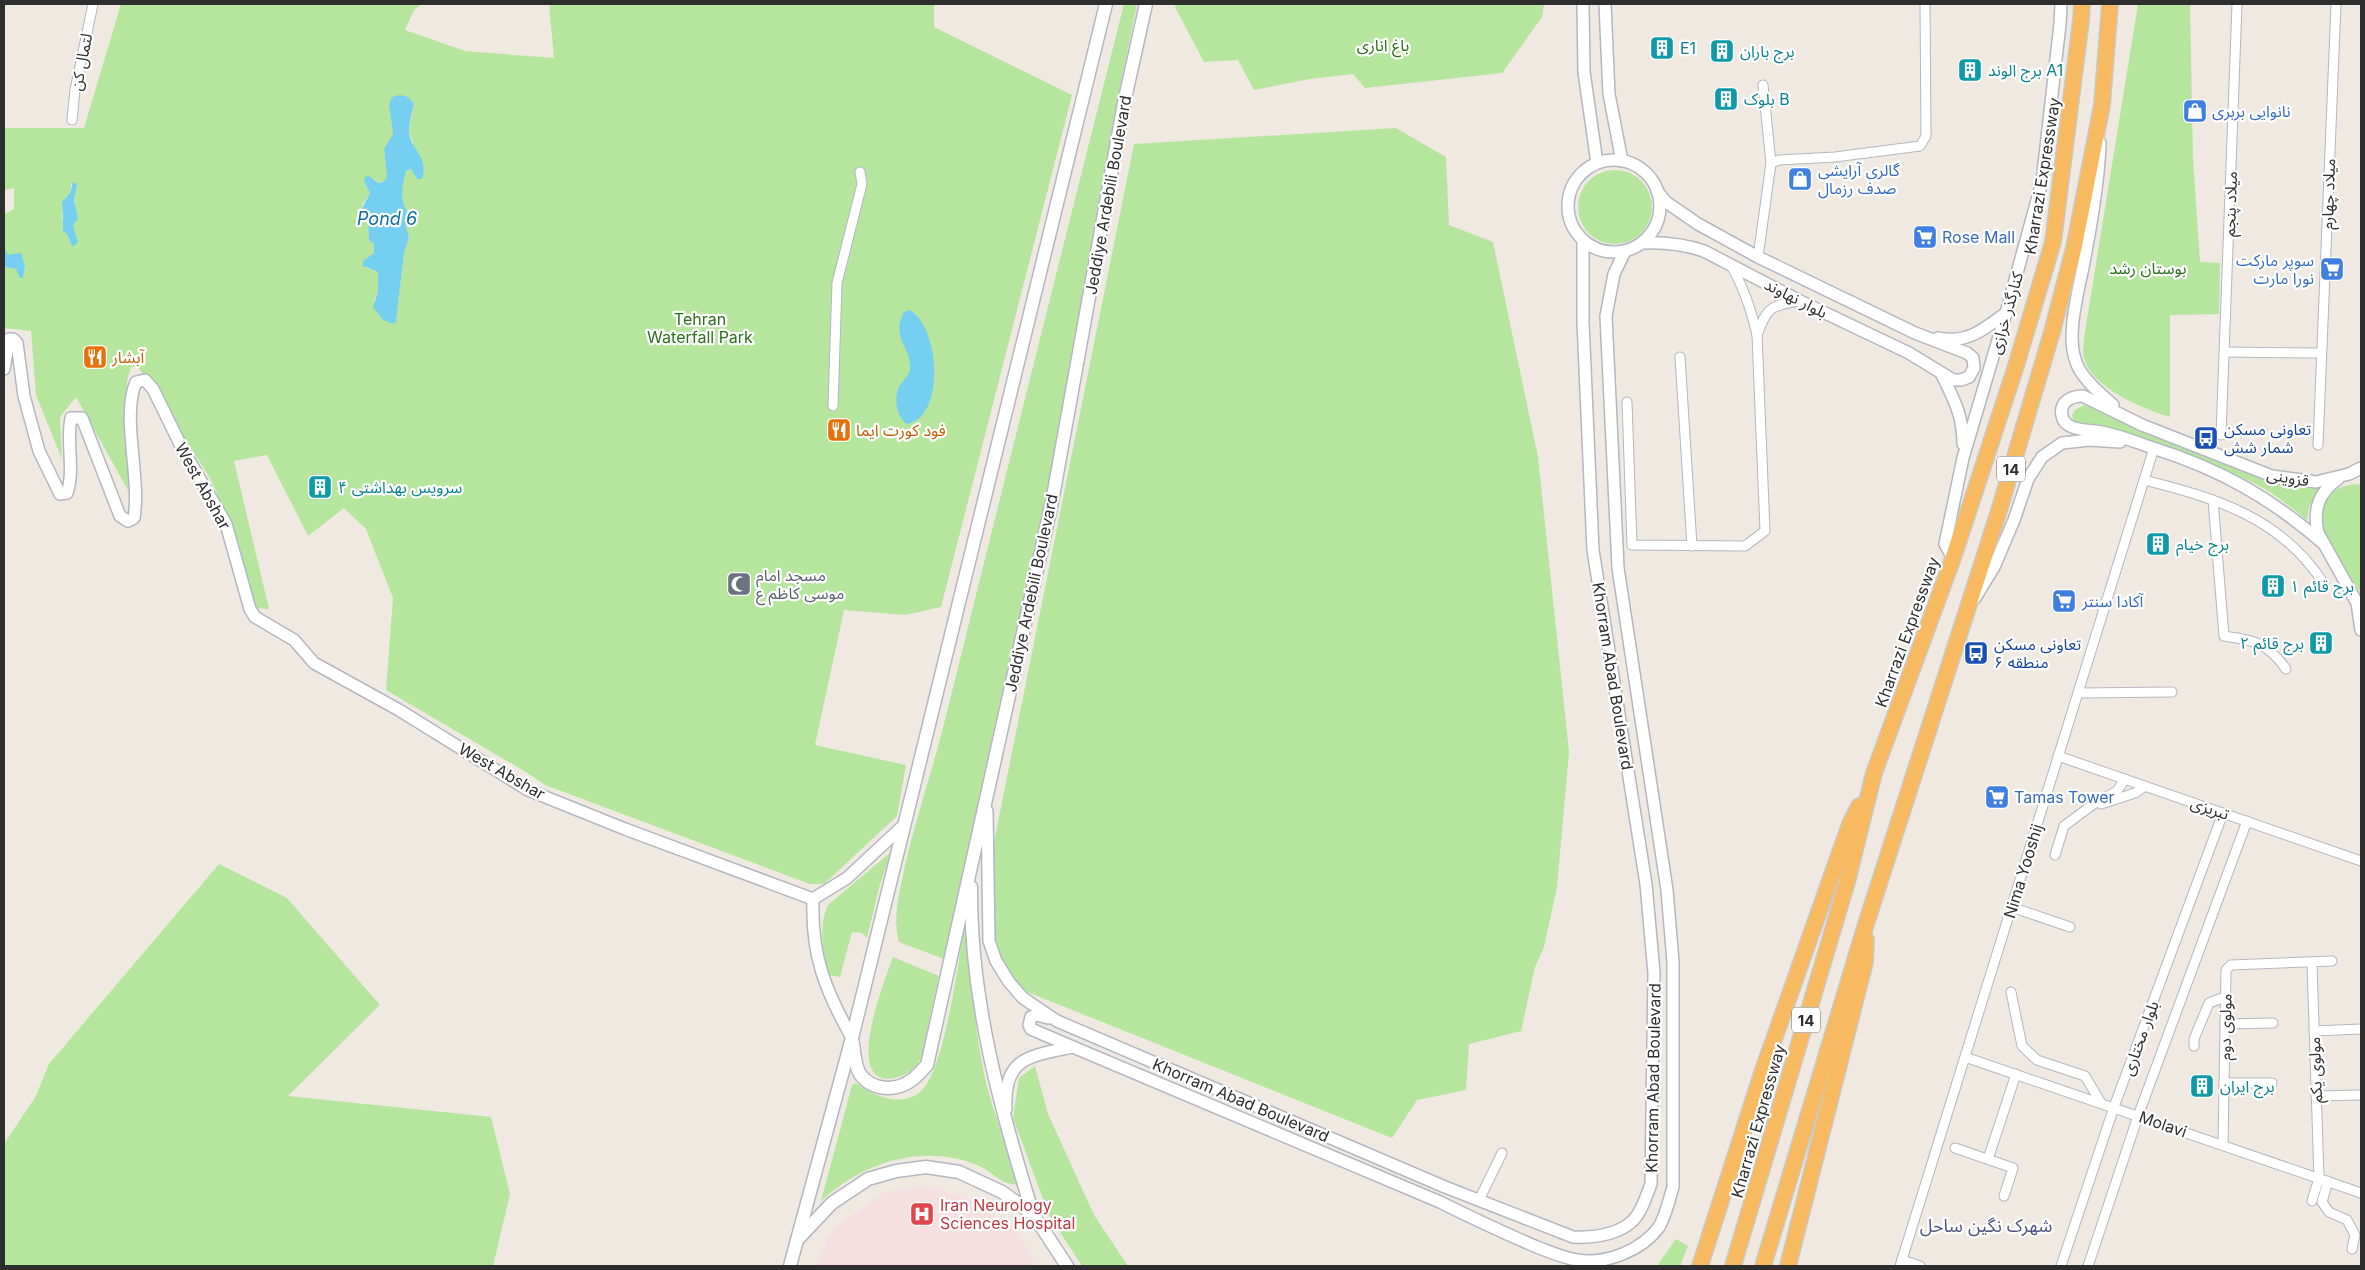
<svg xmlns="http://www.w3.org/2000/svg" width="2365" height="1270" viewBox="0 0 2365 1270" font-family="Inter,'Noto Sans Arabic',sans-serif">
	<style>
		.medical { fill: #f5dfe0 }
		.green { fill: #b6e59e; fill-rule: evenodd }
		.water { fill: #75cff0 }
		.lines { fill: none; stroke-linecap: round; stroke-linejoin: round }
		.minor-casing { stroke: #b4b7c1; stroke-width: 11 }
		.tertiary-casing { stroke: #b4b7c1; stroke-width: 14 }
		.secondary-casing { stroke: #b4b7c1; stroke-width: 15 }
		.trunk-casing { stroke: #c9c9c9; stroke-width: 18 }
		.minor { stroke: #fff; stroke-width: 9 }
		.tertiary { stroke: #fff; stroke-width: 11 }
		.secondary { stroke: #fff; stroke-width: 12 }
		.trunk { stroke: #f8ba60; stroke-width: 15 }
		.labels { text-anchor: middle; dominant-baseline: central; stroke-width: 4.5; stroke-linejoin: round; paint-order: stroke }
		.shield { fill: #fff; stroke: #6d6d6d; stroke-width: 1 }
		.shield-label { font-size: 15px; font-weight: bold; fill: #2e2e2e }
		.park-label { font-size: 16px; fill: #2c6e1b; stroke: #fff }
		.culture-label { font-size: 16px; fill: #0d838f; stroke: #fff; text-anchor: start }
		.street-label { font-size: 16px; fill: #2e2e2e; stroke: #fff }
		.shop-label { font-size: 16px; fill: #366cbe; stroke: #fff; text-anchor: start }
		.food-label { font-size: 16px; fill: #c56008; stroke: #fff; text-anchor: start }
		.transit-label { font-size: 16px; fill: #164399; stroke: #fff; text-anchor: start }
		.worship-label { font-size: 16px; fill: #5b616d; stroke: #fff; text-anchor: start }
		.health-label { font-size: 16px; fill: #be3a42; stroke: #fff; text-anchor: start }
		.water-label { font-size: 18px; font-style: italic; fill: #0d6fa3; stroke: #fff }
		.neighbourhood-label { font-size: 18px; fill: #4d5680; stroke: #fff }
	</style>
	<rect width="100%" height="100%" fill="#efe9e1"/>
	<!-- medical -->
	<polygon class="medical" points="926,1186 966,1198 1017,1231 1036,1266 816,1266 832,1230 886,1192"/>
	<!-- green -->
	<g class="green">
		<path d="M 121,4 L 422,4 L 414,10 L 405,30 L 465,51 L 554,58 L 549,4 L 934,4 L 934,27 L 1072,95 L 941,607 L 905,615 L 844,610 L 815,745 L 906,765 L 897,816 L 824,884 L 810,884 L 545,785 L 526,772 L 386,690 L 393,598 L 366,529 L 344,508 L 308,536 L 267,455 L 234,461 L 269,609 L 255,608 L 238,540 L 210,478 L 138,367 L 131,367 L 127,381 L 129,492 L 76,397 L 60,417 L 62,459 L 36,395 L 31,331 L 4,328 L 4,267 L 16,269 L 23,277 L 25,266 L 12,256 L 7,255 L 4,248 L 4,214 L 14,209 L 14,188 L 4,190 L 4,128 L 84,128 ZM 414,104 L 410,122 L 409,133 L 413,142 L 415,174 L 411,169 L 406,171 C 402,186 399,201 409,214 L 406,228 L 409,238 L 404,253 L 396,321 L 393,324 L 383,319 L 374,301 L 378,291 L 378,272 L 366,268 L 363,261 L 374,253 L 374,244 L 369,240 L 368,221 L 364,215 L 362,205 L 370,193 L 364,181 L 374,179 L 378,183 L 383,182 L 388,177 L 384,149 L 393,134 L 391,117 ZM 71,184 L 76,188 C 73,200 76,212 75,224 L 72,226 L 78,242 L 72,246 L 62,217 L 64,200 L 70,193 Z"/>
		<path d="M 1124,4 L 1137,4 L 1115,112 L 1048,497 L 999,707 L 944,959 L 899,942 C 892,917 900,891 905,866 C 916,817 933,769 945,720 C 1004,482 1064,243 1124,4 Z"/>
		<polygon points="1176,4 1544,4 1542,17 1502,73 1365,88 1353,74 1310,79 1254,90 1238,60 1204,62 1175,7"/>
		<path d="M 2138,4 L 2190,4 L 2193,159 L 2200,262 L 2220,263 L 2219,314 L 2170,315 L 2170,417 C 2144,409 2091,388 2084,358 C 2082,352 2084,344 2084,338 Z"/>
		<polygon points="1396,128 1446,157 1449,225 1493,242 1538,457 1569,752 1557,887 1544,947 1535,967 1521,1031 1469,1044 1466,1090 1417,1100 1392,1138 1015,987 994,948 986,882 1134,144"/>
		<circle cx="1615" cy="207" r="37"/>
		<path d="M 2084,405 L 2090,406 L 2135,427 L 2263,478 L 2275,482 L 2321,486 L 2309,507 L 2307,520 C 2294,510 2281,499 2267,490 C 2210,458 2137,443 2074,424 L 2072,415 L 2075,410 Z"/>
		<path d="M 2356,484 L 2361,485 L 2361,598 L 2359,590 C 2349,574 2323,539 2321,522 C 2320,514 2323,507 2327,500 C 2334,489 2344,485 2356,484 Z"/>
		<path d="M 891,852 L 879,888 L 867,938 L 862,933 L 852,932 L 840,977 L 829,975 C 823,953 818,926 828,905 Z"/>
		<polygon points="219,864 287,898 380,1005 288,1096 491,1117 510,1194 493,1266 4,1266 4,1144 36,1096 49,1064"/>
		<path d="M 969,892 C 970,956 971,1015 985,1078 C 993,1115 1009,1148 1017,1184 C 1002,1186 991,1170 977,1165 C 922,1143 862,1163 821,1201 L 852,1085 L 856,1083 C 874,1096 899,1107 919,1093 C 947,1074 963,929 969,892 Z"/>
		<path d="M 893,957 L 939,976 C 934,996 930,1016 926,1036 C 924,1043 924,1052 921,1058 C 916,1069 905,1076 894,1078 C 841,1088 886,977 893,957 Z"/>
		<polygon points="1035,1066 1048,1114 1094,1215 1128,1266 1082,1266 1049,1215 1013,1118 1019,1078"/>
		<polygon points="1676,1239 1688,1246 1680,1266 1657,1266"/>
	</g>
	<!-- water -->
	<g class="water">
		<path d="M 400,95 L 408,97 L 414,104 C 412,113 409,122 409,132 C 411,151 429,156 422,179 L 417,179 L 411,169 L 406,171 C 402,186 399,201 409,214 L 406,227 L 409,238 L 404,253 L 396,322 L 393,324 L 383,320 L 373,307 L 378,291 L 378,272 L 363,266 L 363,261 L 374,253 L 374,244 L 369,240 L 368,221 L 361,210 L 370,193 L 364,181 L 365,177 L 369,176 L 378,183 L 383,182 L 387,177 L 384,149 L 393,134 L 389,105 L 392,97 Z"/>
		<path d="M 73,182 L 77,184 L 74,201 L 78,218 L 73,226 L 78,242 L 74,246 L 72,246 L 67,234 L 63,231 C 63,221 63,212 62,202 L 70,193 Z"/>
		<polygon points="4,248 8,255 21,253 25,266 23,278 20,278 16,269 4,267"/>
		<path d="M 910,310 C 940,328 946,417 907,424 C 896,417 893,396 900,385 C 904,379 910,375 910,368 C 912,348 890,338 904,312 Z"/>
	</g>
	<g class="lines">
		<defs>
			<g id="minor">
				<polyline points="72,120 75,90 93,4"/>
				<polyline points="1771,163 1779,160 1835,157 1920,146 1926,136 1925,4"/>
				<polyline points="1758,257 1771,163 1763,85"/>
				<path d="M 1730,264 C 1744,287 1751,309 1757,335 C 1767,307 1771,305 1800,301"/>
				<polyline points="2225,352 2321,353"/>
				<polyline points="1680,357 1692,546"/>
				<polyline points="1627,402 1632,545 1745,546 1765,531 1757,335"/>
				<polyline points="833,406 837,283 862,184 860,172"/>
				<polyline points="2221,435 2237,4"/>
				<polyline points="2318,445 2336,4"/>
				<path d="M 2144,480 C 2216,498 2282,518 2324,584"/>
				<path d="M 2213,500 L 2224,636 C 2254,640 2268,643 2286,669"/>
				<polyline points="2078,693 2172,692"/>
				<polyline points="2058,756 2361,861"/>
				<polyline points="2101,804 2135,793 2145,786"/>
				<polyline points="2055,855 2064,826 2095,803 2117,791 2125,779"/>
				<polyline points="2011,907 2070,927"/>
				<polyline points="2011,992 2022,1046 2037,1060 2085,1076 2101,1103"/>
				<polyline points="2225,1024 2273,1023"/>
				<polyline points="2314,1031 2361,1029"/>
				<polyline points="2194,1046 2194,1039 2209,1003 2225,997"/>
				<polyline points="1965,1057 2361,1193"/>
				<polyline points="2224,1083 2272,1083"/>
				<polyline points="2316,1096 2359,1095"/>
				<polyline points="2223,1145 2226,970 2231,965 2332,961"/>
				<polyline points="1955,1148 2013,1168 2004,1196"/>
				<polyline points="1988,1159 2016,1074"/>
				<polyline points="2328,1181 2322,1202 2329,1212 2347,1220 2355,1235 2352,1249"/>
				<polyline points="1479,1200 1502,1153"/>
				<polyline points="2312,1201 2319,1178 2312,963"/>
				<polyline points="1902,1260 1920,1266"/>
				<polyline points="1900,1266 2154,448"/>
				<polyline points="2061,1266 2114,1107 2223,813"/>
				<polyline points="2088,1266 2138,1116 2247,821"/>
			</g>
			<g id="tertiary">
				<polyline points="1583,4 1584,72 1597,163"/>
				<polyline points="1605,4 1609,94 1622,161"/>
				<path d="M 2100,143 C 2099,180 2092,220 2085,257 C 2080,286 2065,334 2076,362 C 2082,379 2100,393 2113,405"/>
				<circle cx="1614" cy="206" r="46"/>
				<path d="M 1642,243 C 1664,242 1683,244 1704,251 L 1800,301 L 1909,353 L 1953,380 L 1961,380 L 1969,377 L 1974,368 L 1973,358 L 1967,353 L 1915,333 L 1758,257 L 1698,224 L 1666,202 L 1657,191"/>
				<path d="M 1938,338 C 1968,344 1984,329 2006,313"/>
				<path d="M 4,369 L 9,339 L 13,339 L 17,343 L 24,396 L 39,451 L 60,494 L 67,493 C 75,470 66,442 71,418 L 82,418 L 120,516 L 128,521 L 134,518 C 141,477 121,416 136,382 L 145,380 L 153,389 L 182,448 L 226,524 L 250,609 L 255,617 L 294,640 L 314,663 L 399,710 L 528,790 L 625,829 L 813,899"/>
				<path d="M 1942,375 C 1954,400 1963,415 1963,444"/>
				<path d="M 2338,479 C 2318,493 2313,510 2318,533 L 2357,603 L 2361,630"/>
				<path d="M 2324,544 C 2271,498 2220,469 2153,448 C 2138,443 2121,436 2106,433 C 2095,430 2082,431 2072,427 C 2067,425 2063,421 2062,416 C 2059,402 2071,396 2083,396 L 2142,425 L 2272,476 L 2316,482 L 2349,474 L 2361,468"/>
				<polyline points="1953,558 1945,544 1963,458 2006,313 2042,182 2060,24 2061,4"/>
				<polyline points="1975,598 1994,567 2014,520 2028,479 2042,457 2062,443 2089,440 2120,442"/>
				<path d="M 987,811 L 989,941 L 996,961 L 1009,982 L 1023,998 L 1057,1021 L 1445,1187 L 1573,1237 C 1595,1238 1626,1234 1638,1214 C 1644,1205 1647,1194 1651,1184 L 1654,973 L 1646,884 L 1593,550 L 1583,322 L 1583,241"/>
				<path d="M 813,899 C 811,955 825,990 852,1038"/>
				<polyline points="813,899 847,878 905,824"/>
				<polyline points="1048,1018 1037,1015 1031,1017 1029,1025 1031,1029 1073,1047"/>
				<path d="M 1006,1109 C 1003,1057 1030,1056 1073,1047 L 1440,1202 C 1472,1218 1504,1233 1537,1247 C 1550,1252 1563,1258 1577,1260 C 1606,1265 1642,1250 1659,1227 C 1666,1215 1669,1200 1673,1187 L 1673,962 L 1667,890 L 1618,568 L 1617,546 L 1606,316 L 1614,274 L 1625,251"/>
			</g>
			<g id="secondary">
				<path d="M 971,887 C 970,999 1000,1108 1033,1214"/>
				<path d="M 853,1043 C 854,1053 855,1066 860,1074 C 872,1091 897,1092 913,1079 C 918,1075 922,1070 927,1065 L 1052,502 L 1124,103 L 1146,4"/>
				<polyline points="797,1240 852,1038 1106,4"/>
				<polyline points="790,1266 797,1240 832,1203 868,1179 896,1171 926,1167 959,1172 1002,1192 1033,1214 1067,1266"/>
			</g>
			<g id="trunk">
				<polyline points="1700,1266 1762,1073 1850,824 1859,806"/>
				<polyline points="1733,1266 1847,882 1874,773 1953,558 2015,369 2053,242 2081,20 2082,4"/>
				<polyline points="1763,1266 1866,924 1998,514 2052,332 2074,248 2102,105 2110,4"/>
				<polyline points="1788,1266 1865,962 1866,940"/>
			</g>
		</defs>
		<!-- minor casing -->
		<use href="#minor" class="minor-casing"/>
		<!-- tertiary casing -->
		<use href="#tertiary" class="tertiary-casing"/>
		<!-- secondary casing -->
		<use href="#secondary" class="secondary-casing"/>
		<!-- trunk casing -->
		<use href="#trunk" class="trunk-casing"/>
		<!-- minor -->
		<use href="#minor" class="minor"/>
		<!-- tertiary -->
		<use href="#tertiary" class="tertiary"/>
		<!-- secondary -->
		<use href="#secondary" class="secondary"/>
		<!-- trunk -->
		<use href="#trunk" class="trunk"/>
	</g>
	<!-- icons -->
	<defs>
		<symbol id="building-square" viewBox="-11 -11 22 22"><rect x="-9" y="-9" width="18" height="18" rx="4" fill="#0f9aa8" stroke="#fff"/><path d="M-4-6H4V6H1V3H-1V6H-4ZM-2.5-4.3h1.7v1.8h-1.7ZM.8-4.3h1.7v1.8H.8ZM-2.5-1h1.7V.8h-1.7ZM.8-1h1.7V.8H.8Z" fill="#fff"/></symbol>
		<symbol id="shop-square" viewBox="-11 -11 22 22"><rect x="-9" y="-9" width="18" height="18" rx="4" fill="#3f7fe0" stroke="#fff"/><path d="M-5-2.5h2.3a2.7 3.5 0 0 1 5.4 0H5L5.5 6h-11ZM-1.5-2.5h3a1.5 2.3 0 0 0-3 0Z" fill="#fff"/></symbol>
		<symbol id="supermarket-square" viewBox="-11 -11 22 22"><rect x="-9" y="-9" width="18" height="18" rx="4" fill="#3f7fe0" stroke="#fff"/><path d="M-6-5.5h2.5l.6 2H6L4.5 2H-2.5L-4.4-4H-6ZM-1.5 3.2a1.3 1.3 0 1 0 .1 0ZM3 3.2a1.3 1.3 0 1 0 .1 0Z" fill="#fff"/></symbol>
		<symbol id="restaurant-square" viewBox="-11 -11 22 22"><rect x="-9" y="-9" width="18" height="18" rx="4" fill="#e8710a" stroke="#fff"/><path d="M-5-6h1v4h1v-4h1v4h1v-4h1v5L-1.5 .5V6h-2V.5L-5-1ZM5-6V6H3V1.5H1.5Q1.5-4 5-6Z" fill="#fff"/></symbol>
		<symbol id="bus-square" viewBox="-11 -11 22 22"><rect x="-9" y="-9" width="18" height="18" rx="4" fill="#1a4fb4" stroke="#fff"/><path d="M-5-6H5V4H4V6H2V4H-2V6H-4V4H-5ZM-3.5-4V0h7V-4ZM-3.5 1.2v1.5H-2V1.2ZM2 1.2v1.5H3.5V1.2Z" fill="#fff"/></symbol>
		<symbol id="mosque-square" viewBox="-11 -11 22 22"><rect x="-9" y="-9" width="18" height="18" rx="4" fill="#6b7280" stroke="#fff"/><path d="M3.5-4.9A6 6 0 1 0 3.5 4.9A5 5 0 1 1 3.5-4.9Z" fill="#fff"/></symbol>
		<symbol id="hospital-square" viewBox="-11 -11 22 22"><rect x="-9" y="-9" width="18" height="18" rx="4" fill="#e0444e" stroke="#fff"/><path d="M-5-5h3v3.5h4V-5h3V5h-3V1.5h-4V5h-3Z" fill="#fff"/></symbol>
	</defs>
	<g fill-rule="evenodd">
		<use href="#building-square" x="1648" y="34" width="28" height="28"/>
		<use href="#building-square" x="1708" y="37" width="28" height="28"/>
		<use href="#building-square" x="1956" y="56" width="28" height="28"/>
		<use href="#building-square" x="1712" y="85" width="28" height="28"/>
		<use href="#shop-square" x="2181" y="97" width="28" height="28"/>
		<use href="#shop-square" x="1786" y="165" width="28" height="28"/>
		<use href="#supermarket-square" x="1911" y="223" width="28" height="28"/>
		<use href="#supermarket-square" x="2318" y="255" width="28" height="28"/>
		<use href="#restaurant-square" x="81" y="343" width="28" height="28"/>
		<use href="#restaurant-square" x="825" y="416" width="28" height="28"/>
		<use href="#bus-square" x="2192" y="424" width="28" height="28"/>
		<use href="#building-square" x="306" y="473" width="28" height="28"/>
		<use href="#building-square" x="2144" y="530" width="28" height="28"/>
		<use href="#mosque-square" x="725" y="570" width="28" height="28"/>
		<use href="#building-square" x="2259" y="572" width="28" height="28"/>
		<use href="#supermarket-square" x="2050" y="587" width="28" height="28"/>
		<use href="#building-square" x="2307" y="629" width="28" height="28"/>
		<use href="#bus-square" x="1962" y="639" width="28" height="28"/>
		<use href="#supermarket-square" x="1983" y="783" width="28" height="28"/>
		<use href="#building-square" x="2188" y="1072" width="28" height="28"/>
		<use href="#hospital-square" x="908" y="1200" width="28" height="28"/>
	</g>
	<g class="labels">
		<!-- shield labels -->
		<g class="shield">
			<rect x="1997" y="456.5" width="28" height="25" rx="4"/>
			<rect x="1792" y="1007.5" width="28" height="25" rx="4"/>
		</g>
		<g class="shield-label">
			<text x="2011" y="469">14</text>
			<text x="1806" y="1020">14</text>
		</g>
		<!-- park labels -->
		<g class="park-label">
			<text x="1383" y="45">باغ اناری</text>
			<text x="2148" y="268">بوستان رشد</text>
			<text x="700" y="319">Tehran<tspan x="700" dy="18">Waterfall Park</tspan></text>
		</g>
		<!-- culture labels -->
		<g class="culture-label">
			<text x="1680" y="48">E1</text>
			<text x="1740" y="51">برج باران</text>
			<text x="1988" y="70">برج الوند A1</text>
			<text x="1744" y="99">بلوک B</text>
			<text x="338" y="487">سرویس بهداشتی ۴</text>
			<text x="2176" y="544">برج خیام</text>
			<text x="2290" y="586">برج قائم ۱</text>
			<text x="2304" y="643" text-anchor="end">برج قائم ۲</text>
			<text x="2220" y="1086">برج ایران</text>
		</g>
		<!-- street labels -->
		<g class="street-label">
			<text transform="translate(81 62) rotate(-79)">لتمال کن</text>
			<text transform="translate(2042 176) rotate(-81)">Kharrazi Expressway</text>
			<text transform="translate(2328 194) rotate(-88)">میلاد چهارم</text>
			<text transform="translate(1108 195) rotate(-80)">Jeddiye Ardebili Boulevard</text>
			<text transform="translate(2230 204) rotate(-88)">میلاد پنجم</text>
			<text transform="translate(1796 298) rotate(27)">بلوار نهاوند</text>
			<text transform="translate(2006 313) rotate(-74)">کنارگذر خرازی</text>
			<text transform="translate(2288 477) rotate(10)">قزوینی</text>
			<text transform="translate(203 486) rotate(61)">West Abshar</text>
			<text transform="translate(1031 593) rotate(-78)">Jeddiye Ardebili Boulevard</text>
			<text transform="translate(1907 632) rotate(-70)">Kharrazi Expressway</text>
			<text transform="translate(1613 676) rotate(81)">Khorram Abad Boulevard</text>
			<text transform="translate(502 771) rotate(30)">West Abshar</text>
			<text transform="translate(2210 808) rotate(19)">تبریزی</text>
			<text transform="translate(2023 871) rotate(-73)">Nima Yooshij</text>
			<text transform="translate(2225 1027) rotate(-89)">مولوی دوم</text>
			<text transform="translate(2140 1038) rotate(-70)">بلوار مختاری</text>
			<text transform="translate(2315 1070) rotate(-92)">مولوی یکم</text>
			<text transform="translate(1653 1078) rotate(-89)">Khorram Abad Boulevard</text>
			<text transform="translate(1241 1100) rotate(23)">Khorram Abad Boulevard</text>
			<text transform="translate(1758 1121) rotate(-74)">Kharrazi Expressway</text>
			<text transform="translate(2163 1124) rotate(19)">Molavi</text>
		</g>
		<!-- shop labels -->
		<g class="shop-label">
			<text x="2212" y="111">نانوایی بربری</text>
			<text x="1818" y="170">گالری آرایشی<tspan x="1818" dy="18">صدف رزمال</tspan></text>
			<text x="1942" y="237">Rose Mall</text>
			<text x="2314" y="260" text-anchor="end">سوپر مارکت<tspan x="2314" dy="18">نورا مارت</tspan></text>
			<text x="2082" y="601">آکادا سنتر</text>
			<text x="2014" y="797">Tamas Tower</text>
		</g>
		<!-- food labels -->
		<g class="food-label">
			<text x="112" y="357">آبشار</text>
			<text x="856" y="430">فود کورت ایما</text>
		</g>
		<!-- transit labels -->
		<g class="transit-label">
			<text x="2224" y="429">تعاونی مسکن<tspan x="2224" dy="18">شمار شش</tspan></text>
			<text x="1994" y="644">تعاونی مسکن<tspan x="1994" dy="18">منطقه ۶</tspan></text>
		</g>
		<!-- worship labels -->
		<g class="worship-label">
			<text x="756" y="575">مسجد امام<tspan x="756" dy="18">موسی کاظم ع</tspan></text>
		</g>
		<!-- health labels -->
		<g class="health-label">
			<text x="940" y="1205">Iran Neurology<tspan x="940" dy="18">Sciences Hospital</tspan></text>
		</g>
		<!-- water labels -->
		<g class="water-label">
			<text x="387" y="218">Pond 6</text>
		</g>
		<!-- neighbourhood labels -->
		<g class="neighbourhood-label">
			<text x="1986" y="1225">شهرک نگین ساحل</text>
		</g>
	</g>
	<!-- border -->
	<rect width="2365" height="1270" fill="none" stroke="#2e2e2e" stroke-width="10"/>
</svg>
